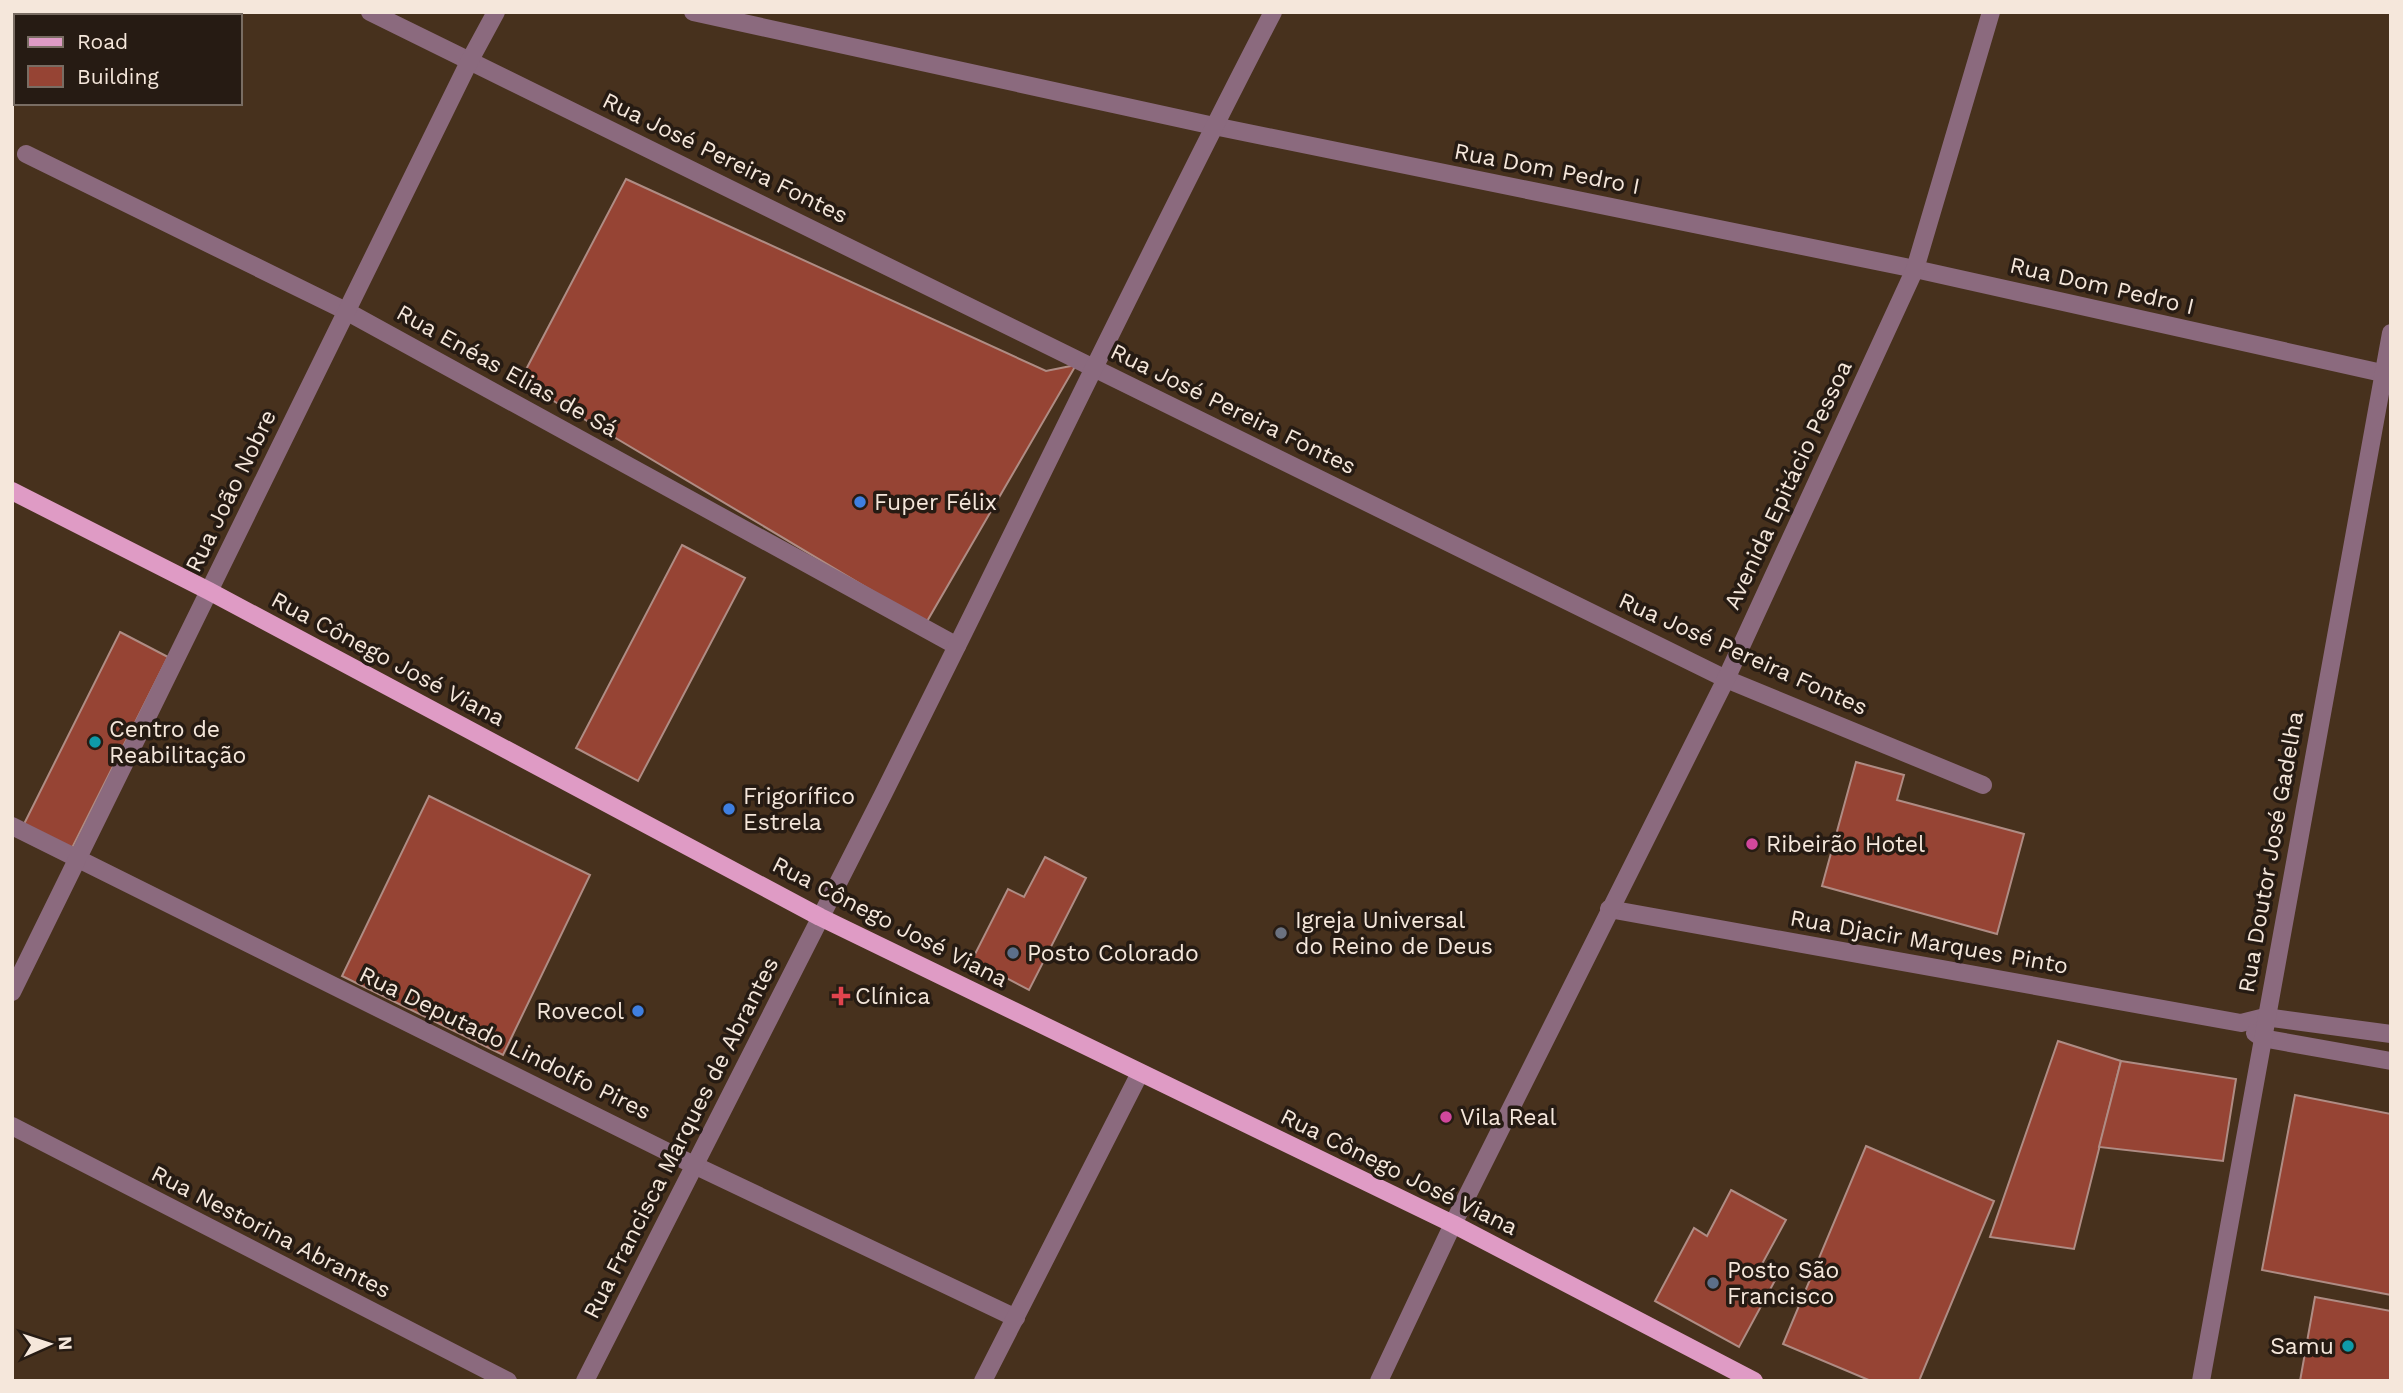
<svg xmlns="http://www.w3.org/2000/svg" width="2403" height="1393" viewBox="0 0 2403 1393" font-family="'Work Sans',sans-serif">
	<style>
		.building { fill: #964434; stroke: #af8c84; stroke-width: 2 }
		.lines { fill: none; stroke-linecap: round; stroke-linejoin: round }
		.minor { stroke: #8b6a7e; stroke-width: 18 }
		.major { stroke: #df9bc5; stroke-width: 18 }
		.shop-dot { fill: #3f7fe0; stroke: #261b13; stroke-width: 2.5 }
		.culture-dot { fill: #0f9aa8; stroke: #261b13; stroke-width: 2.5 }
		.hotel-dot { fill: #d1479c; stroke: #261b13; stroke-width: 2.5 }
		.worship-dot { fill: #6b7280; stroke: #261b13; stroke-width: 2.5 }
		.service-dot { fill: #5c6f8a; stroke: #261b13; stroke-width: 2.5 }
		.health-dot { fill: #e0444e; stroke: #261b13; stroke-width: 2.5 }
		.labels { text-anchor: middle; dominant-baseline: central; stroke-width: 7; stroke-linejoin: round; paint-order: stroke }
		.street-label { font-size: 23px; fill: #f5e7db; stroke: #261b13 }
		.poi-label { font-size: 23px; fill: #f5e7db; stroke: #261b13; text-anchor: start }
	</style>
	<rect width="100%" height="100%" fill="#47311d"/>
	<!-- building -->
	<g class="building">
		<polygon points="626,179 1046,371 1076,365 926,623 520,381"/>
		<polygon points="682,545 745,578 638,781 576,748"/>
		<polygon points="120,632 168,657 70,852 22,828"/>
		<polygon points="1856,762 1904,775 1897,800 2024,834 1997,934 1822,886"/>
		<polygon points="429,796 590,875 503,1055 342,976"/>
		<polygon points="1045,857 1086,878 1029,990 972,960 1008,889 1024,897"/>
		<polygon points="2058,1041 2121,1061 2074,1249 1990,1237"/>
		<polygon points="2121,1061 2236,1079 2223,1161 2099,1147"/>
		<polygon points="2295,1095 2391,1114 2391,1295 2262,1270"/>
		<polygon points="1866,1146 1994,1201 1919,1381 1871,1381 1783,1344"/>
		<polygon points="1731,1190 1786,1220 1762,1264 1779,1273 1739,1347 1655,1301 1694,1228 1707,1236"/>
		<polygon points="2315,1297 2391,1311 2391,1381 2300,1381"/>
	</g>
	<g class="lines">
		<!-- minor -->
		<g class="minor">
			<polyline points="370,12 1726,679 1983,785"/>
			<polyline points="693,12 1214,126 1915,269 2391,375"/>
			<polyline points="26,154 346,311 957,646"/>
			<polyline points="12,826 696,1166 1016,1318"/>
			<polyline points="1609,909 2241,1023 2265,1017 2391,1034"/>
			<polyline points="12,992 470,60 496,12"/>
			<polyline points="2255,1033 2262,1038 2391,1061"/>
			<polyline points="12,1126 508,1381"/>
			<path d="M 585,1381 C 711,1137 835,892 957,646 C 1062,434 1164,222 1273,12"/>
			<polyline points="983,1381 1140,1073"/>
			<polyline points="1379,1381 1453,1224 1726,679 1915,269 1991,12"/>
			<polyline points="2201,1381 2391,333"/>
		</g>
		<!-- major -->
		<polyline class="major" points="12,491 209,591 820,917 1453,1224 1754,1381"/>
	</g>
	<!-- markers -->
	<g class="shop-dot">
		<circle cx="860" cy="502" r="7"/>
		<circle cx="729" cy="809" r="7"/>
		<circle cx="638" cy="1011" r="7"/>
	</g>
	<g class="culture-dot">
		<circle cx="95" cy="742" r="7"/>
		<circle cx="2348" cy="1346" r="7"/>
	</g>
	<g class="hotel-dot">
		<circle cx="1752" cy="844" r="7"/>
		<circle cx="1446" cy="1117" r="7"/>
	</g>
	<circle class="worship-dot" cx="1281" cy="933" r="7"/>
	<g class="service-dot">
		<circle cx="1013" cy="953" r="7"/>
		<circle cx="1713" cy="1283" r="7"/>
	</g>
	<path class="health-dot" d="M837.5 985.5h7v7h7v7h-7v7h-7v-7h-7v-7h7z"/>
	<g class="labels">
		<!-- street labels -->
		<g class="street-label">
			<text transform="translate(725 158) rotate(26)">Rua José Pereira Fontes</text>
			<text transform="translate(1547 169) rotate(11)">Rua Dom Pedro I</text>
			<text transform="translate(2102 286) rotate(13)">Rua Dom Pedro I</text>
			<text transform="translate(507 371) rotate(29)">Rua Enéas Elias de Sá</text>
			<text transform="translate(1233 409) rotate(26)">Rua José Pereira Fontes</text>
			<text transform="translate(1788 485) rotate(-65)">Avenida Epitácio Pessoa</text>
			<text transform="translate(231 491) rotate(-64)">Rua João Nobre</text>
			<text transform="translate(1743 654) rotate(24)">Rua José Pereira Fontes</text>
			<text transform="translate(388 659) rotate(28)">Rua Cônego José Viana</text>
			<text transform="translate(2271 852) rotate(-80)">Rua Doutor José Gadelha</text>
			<text transform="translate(890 922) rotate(27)">Rua Cônego José Viana</text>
			<text transform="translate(1929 942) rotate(10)">Rua Djacir Marques Pinto</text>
			<text transform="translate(505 1043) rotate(26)">Rua Deputado Lindolfo Pires</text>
			<text transform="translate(681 1138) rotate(-63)">Rua Francisca Marques de Abrantes</text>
			<text transform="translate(1399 1172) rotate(26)">Rua Cônego José Viana</text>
			<text transform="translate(271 1232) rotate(27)">Rua Nestorina Abrantes</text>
		</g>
		<!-- poi labels -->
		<g class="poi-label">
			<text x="874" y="502">Fuper Félix</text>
			<text x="109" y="729">Centro de<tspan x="109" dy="26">Reabilitação</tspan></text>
			<text x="743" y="796">Frigorífico<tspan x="743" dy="26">Estrela</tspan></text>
			<text x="1766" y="844">Ribeirão Hotel</text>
			<text x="1295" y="920">Igreja Universal<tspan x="1295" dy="26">do Reino de Deus</tspan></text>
			<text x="1027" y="953">Posto Colorado</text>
			<text x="855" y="996">Clínica</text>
			<text x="624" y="1011" text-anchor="end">Rovecol</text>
			<text x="1460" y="1117">Vila Real</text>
			<text x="1727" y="1270">Posto São<tspan x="1727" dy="26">Francisco</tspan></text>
			<text x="2334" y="1346" text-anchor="end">Samu</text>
		</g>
	</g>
	<!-- border -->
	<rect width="2403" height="1393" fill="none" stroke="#f5e7db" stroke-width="28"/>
	<!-- legend -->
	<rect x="14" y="14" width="228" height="91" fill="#261b13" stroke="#796d63" stroke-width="2"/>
	<rect x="28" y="37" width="35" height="10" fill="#df9bc5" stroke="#796d63" stroke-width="2"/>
	<text x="77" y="49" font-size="21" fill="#f5e7db">Road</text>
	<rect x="28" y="66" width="35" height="21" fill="#964434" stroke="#796d63" stroke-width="2"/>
	<text x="77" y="84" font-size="21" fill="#f5e7db">Building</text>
	<!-- north arrow -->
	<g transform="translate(49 1344) rotate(87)" stroke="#261b13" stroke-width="5" paint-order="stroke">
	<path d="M0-5L12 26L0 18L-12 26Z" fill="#f5e7db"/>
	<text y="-10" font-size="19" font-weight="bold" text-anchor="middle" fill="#f5e7db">N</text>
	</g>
</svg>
